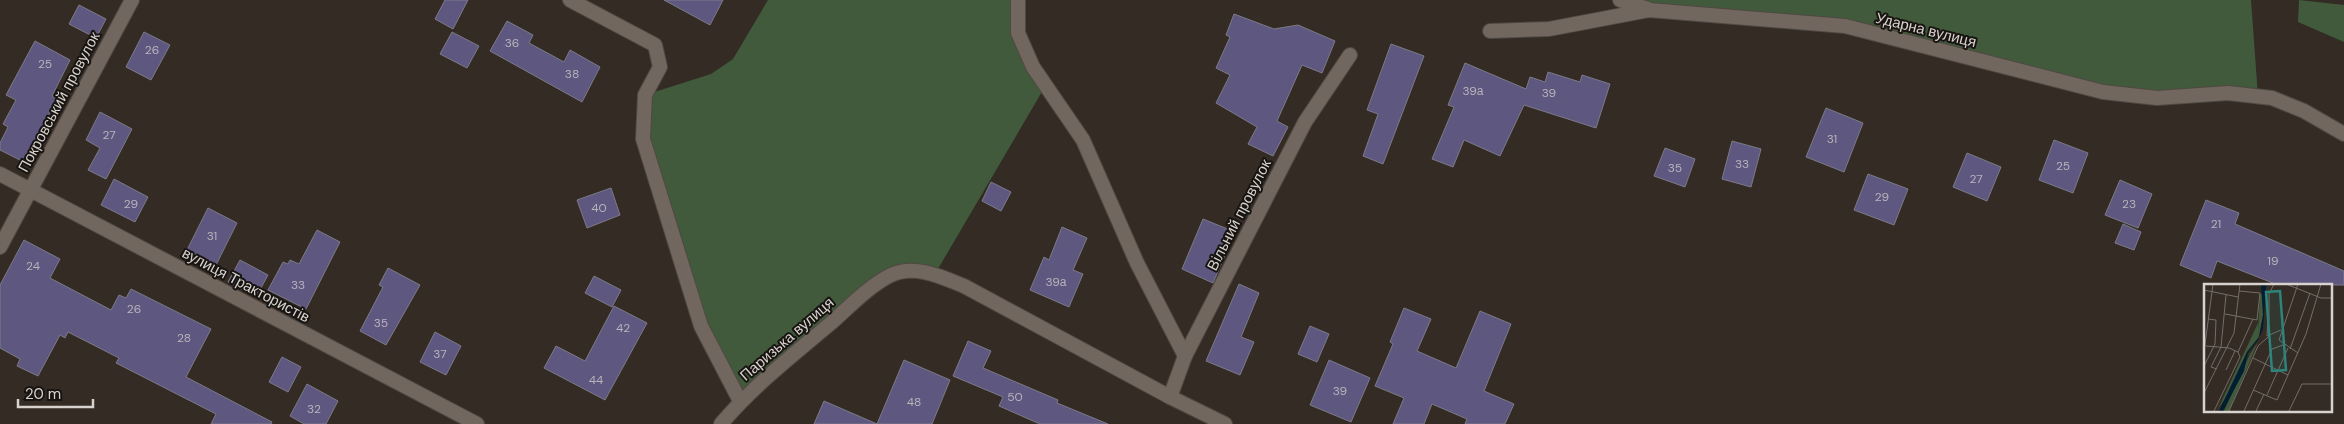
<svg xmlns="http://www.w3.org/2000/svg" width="2344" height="424" viewBox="0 0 2344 424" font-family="'DM Sans',sans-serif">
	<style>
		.green { fill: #405a3b }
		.building { fill: #5e5780; stroke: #7c7b87 }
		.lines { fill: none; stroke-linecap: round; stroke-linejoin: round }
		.minor-casing { stroke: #504843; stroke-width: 16 }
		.minor { stroke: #71675f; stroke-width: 14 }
		.labels { text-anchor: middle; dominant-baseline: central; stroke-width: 4; stroke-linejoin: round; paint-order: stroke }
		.number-label { font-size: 12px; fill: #b9b3ba }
		.street-label { font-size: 15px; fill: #d7d2cd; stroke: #181411 }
		.inset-road { fill: none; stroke: #756e68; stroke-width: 1 }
		.view { fill: #2d847c; fill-opacity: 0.15; stroke: #2d847c; stroke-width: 2.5 }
		.inset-edge { fill: none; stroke: #d7d2cd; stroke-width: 2.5 }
	</style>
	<rect width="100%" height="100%" fill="#332b24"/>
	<!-- green -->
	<g class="green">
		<polygon points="768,0 1018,0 1018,33 1046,85 935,274 891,275 740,401 701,326 643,139 645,95 711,74 733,59"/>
		<polygon points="1620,0 2251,0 2258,96 2157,98 1845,26"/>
		<polygon points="2299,0 2344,5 2344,42 2298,22"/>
	</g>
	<!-- building -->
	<g class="building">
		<polygon points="445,0 468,0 453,29 435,19"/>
		<polygon points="664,0 723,0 710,25"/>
		<polygon points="79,5 106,19 96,38 69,24"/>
		<polygon points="1234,14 1274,29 1298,25 1335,41 1322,73 1302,65 1277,121 1288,127 1273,156 1248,144 1257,127 1216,103 1230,75 1216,68 1230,37 1226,35"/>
		<polygon points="507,21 533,35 529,43 564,62 570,50 600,67 582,102 490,51"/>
		<polygon points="144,32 170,45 151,80 126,67"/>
		<polygon points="452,32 479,46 467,68 440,54"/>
		<polygon points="35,41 70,60 52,96 57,99 24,162 0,150 0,143 8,127 3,124 16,100 6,95"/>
		<polygon points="1391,44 1424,56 1383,164 1363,156 1378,114 1367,110"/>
		<polygon points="1465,63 1526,89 1530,77 1545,82 1548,72 1580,82 1582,75 1610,84 1596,128 1524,105 1500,156 1464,140 1453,167 1432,159 1454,107 1448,105"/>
		<polygon points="1826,108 1863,123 1844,172 1806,157"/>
		<polygon points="100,112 132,129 106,179 88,170 100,148 86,140"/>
		<polygon points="2054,140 2088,153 2073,193 2039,180"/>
		<polygon points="1732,141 1761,149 1751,187 1722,179"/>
		<polygon points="1665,148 1695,159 1685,187 1654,176"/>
		<polygon points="1967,153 2001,167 1987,201 1953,187"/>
		<polygon points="1868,174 1908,189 1894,225 1854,210"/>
		<polygon points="114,179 148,197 135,222 101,205"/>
		<polygon points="2120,180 2152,194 2138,228 2105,215"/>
		<polygon points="991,182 1011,192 1001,211 982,201"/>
		<polygon points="611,188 620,215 587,228 577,200"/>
		<polygon points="2206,200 2239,213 2235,224 2344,271 2344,285 2278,285 2217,261 2211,278 2180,265"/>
		<polygon points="208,208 237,223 216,265 187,250"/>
		<polygon points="1203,219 1235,232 1213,283 1182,269"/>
		<polygon points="2123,224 2141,232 2134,250 2115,243"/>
		<polygon points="1062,227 1087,238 1073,270 1083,274 1069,307 1030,290 1044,257 1049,260"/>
		<polygon points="317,230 340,242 306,309 268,290 283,262 288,264 290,260 299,264"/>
		<polygon points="24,240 60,259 50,278 111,310 119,295 126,298 131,289 211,329 186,377 272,422 271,424 211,424 216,414 116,363 119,358 68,332 65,338 60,335 38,376 17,366 20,359 0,348 0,285"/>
		<polygon points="240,260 268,275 256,297 228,282"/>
		<polygon points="388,268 420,285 386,345 360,331 383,287 379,285"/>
		<polygon points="594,276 621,290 612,307 585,293"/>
		<polygon points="1239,284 1259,293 1241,337 1254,342 1240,375 1206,361"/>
		<polygon points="614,306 647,323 605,400 544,368 556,346 585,361"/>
		<polygon points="1404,308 1431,319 1417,351 1456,368 1480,311 1511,324 1484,391 1514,404 1505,424 1465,424 1467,419 1432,404 1424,424 1393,424 1404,398 1375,386 1393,344 1390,342"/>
		<polygon points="1310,326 1329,334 1317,362 1298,354"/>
		<polygon points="435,332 461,346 446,375 420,362"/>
		<polygon points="968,341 991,351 983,368 1058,400 1057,403 1108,424 1040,424 999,406 1003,397 953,376"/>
		<polygon points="282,357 301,367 288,392 269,382"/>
		<polygon points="904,360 950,380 932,424 814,424 824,401 877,424"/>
		<polygon points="1329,360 1370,378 1351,422 1310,405"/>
		<polygon points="307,384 338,401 326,424 304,424 290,416"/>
	</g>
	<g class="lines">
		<defs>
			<g id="minor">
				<polyline points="570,0 655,45 660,67 645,95 643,139 701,326 740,401"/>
				<polyline points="1018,0 1018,33 1033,67 1083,140 1137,263 1185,356"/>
				<polyline points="1620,0 1648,9"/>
				<polyline points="1490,31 1549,29 1649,10 1845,26 2103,92 2157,98 2228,93 2272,98 2304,111 2344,134"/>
				<polyline points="0,174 477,424"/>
				<polyline points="0,247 132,0"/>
				<polyline points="1170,397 1185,356 1305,122 1350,55"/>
				<path d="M 721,424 C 753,386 793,355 831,323 C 848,308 870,285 891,275 C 915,264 942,277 964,286 L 1170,397 L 1225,424"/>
			</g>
		</defs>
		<!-- minor casing -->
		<use href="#minor" class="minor-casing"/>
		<!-- minor -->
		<use href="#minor" class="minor"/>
	</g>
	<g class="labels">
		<!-- number labels -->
		<g class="number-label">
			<text x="512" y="43">36</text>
			<text x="152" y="50">26</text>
			<text x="45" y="64">25</text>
			<text x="572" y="74">38</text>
			<text x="1473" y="91">39а</text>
			<text x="1549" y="93">39</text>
			<text x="109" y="135">27</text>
			<text x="1832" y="139">31</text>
			<text x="1742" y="164">33</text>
			<text x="2063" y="166">25</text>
			<text x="1675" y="168">35</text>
			<text x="1976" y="179">27</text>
			<text x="1882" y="197">29</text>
			<text x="131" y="204">29</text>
			<text x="2129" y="204">23</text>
			<text x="599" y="208">40</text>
			<text x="2216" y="224">21</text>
			<text x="212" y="236">31</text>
			<text x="2273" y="261">19</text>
			<text x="33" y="266">24</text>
			<text x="1056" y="282">39а</text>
			<text x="298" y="285">33</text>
			<text x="134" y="309">26</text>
			<text x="381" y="323">35</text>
			<text x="623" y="328">42</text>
			<text x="184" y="338">28</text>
			<text x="440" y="354">37</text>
			<text x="596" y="380">44</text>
			<text x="1340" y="391">39</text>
			<text x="1015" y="397">50</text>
			<text x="914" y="402">48</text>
			<text x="314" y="409">32</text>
		</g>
		<!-- street labels -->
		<g class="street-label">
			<text transform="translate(1926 30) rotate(14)">Ударна вулиця</text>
			<text transform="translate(59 102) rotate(-62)">Покровський провулок</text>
			<text transform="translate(1239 215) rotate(-63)">Вільний провулок</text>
			<text transform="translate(246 285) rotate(28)">вулиця Трактористів</text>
			<text transform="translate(787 339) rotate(-41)">Паризька вулиця</text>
		</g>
	</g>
	<!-- overview -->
	<g transform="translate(2204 284)">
		<rect width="128" height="128" fill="#332b24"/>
		<path d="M 56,10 L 60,10 L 59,31 L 55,53 L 43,68 L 31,99 L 13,127 L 54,39 L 54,49 ZM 54,58 L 25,127 L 20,127 L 46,70 Z" fill="#405a3b"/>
		<path d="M 57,0 L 62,0 L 62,4 L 59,45 L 54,56 L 44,69 L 40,87 L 22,121 L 19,127 L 15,127 L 43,68 L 55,53 L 59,31 Z" fill="#011e32"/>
		<path class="inset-road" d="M 82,0 L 117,14 L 128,14M 94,0 L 75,56 L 94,69M 0,6 L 34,13M 21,30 L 53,36 L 56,9 L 35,7M 64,32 L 63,52 L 77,46M 65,37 L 65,10 L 70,0M 2,62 L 25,64 L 34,68 L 36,73 L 10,127M 86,65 L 106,9M 0,68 L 9,0M 34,68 L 49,35M 49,74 L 84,91M 0,82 L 11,60 L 12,36 L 4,35M 13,85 L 7,83 L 17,63 L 22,11M 22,86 L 31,67M 49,106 L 73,116 L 102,50 L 117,0M 0,109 L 30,49 L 36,0M 63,111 L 84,64M 25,127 L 54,62 L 64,53M 40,127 L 68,65 L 79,61M 52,127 L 60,110M 85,127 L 98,100 L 128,100"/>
		<path class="view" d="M 76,7 L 82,86 L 68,87 L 62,8 Z"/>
		<rect width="128" height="128" class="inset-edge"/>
	</g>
	<!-- scale -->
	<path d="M18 399v8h75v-8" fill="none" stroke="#d7d2cd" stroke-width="2.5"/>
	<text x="25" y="399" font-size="15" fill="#d7d2cd" stroke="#181411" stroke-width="4" paint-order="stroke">20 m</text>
</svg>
